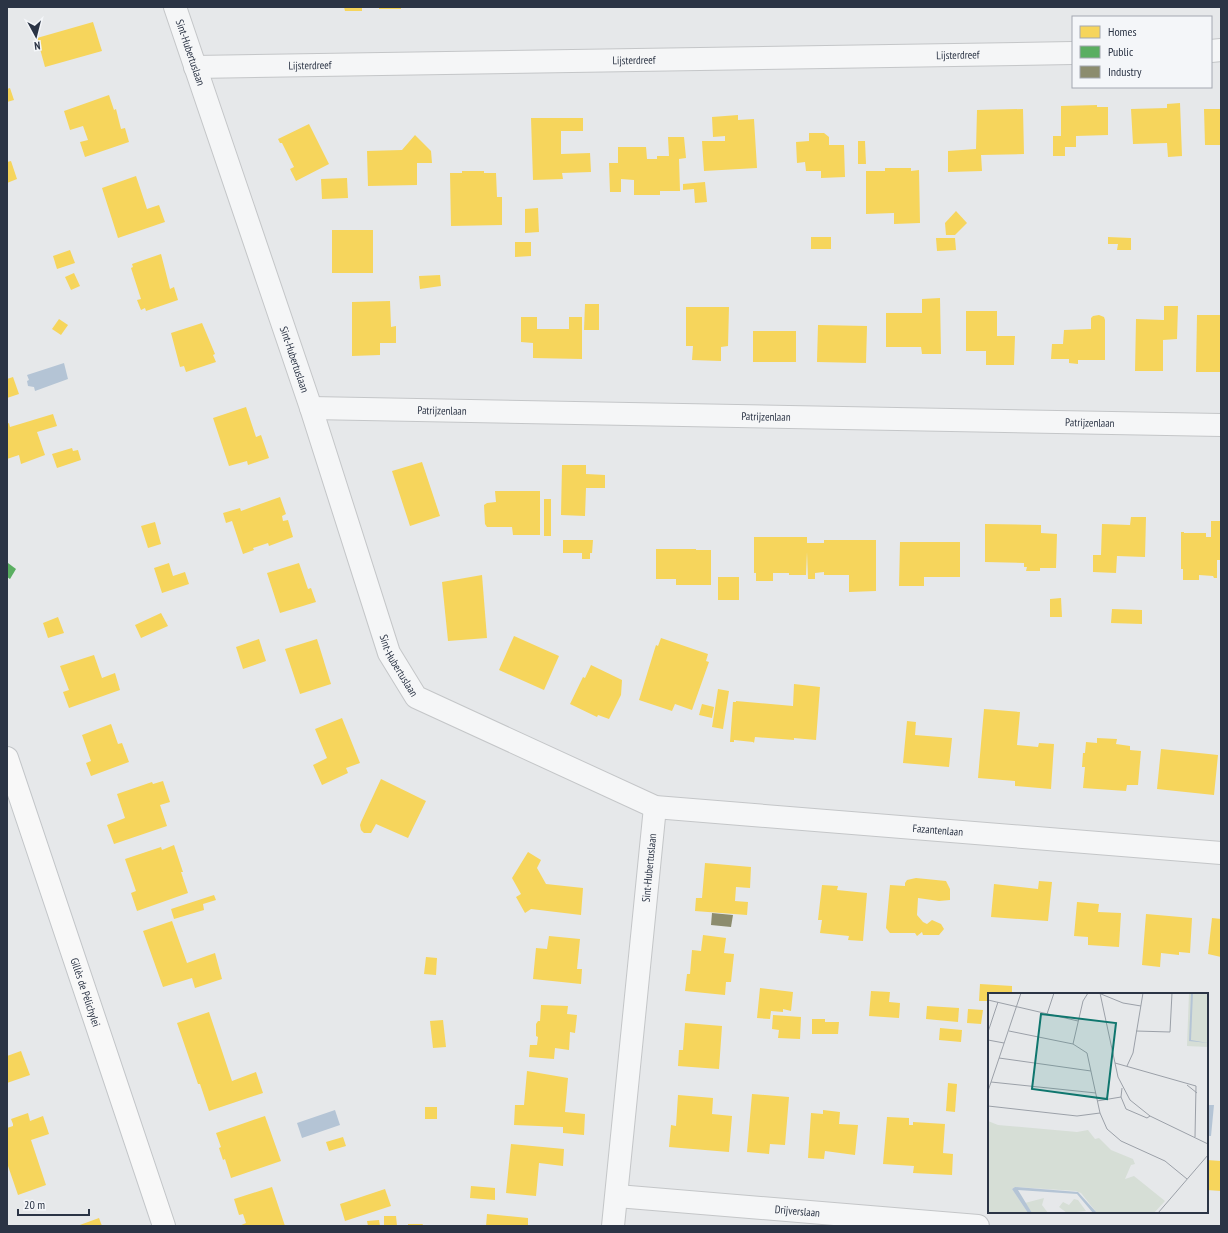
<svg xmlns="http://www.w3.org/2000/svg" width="1228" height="1233" viewBox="0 0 1228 1233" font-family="'PT Sans Narrow',sans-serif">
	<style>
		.water { fill: #b4c4d5 }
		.homes { fill: #f6d55c }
		.public { fill: #5aae61 }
		.industry { fill: #8c8c6e }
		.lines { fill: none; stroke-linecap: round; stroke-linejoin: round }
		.minor-casing { stroke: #c4c6c8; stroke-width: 24 }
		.major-casing { stroke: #c2c5c8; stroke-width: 24 }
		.minor { stroke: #f5f6f7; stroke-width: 22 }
		.major { stroke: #f8f8f8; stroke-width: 22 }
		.labels { text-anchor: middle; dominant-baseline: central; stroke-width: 4; stroke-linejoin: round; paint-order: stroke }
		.street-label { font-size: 11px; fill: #2b3445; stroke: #f4f6f9 }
		.inset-road { fill: none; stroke: #9ba0a8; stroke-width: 1 }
		.view { fill: #0f766e; fill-opacity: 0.15; stroke: #0f766e; stroke-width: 2 }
		.inset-edge { fill: none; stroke: #2b3445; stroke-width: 2 }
	</style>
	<rect width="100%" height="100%" fill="#e6e8ea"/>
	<!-- water -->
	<g class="water">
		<polygon points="64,363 68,379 35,391 34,387 28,386 27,381 29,380 27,375"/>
		<polygon points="1207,1105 1214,1105 1211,1136 1207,1136"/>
		<polygon points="335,1110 340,1125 302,1138 297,1123"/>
	</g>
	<!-- homes -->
	<g class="homes">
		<polygon points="344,7 362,7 362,11 345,11"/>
		<rect x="379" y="7" width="22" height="2"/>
		<polygon points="93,22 102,51 45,67 37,38"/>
		<polygon points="10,88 14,100 7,102 7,89"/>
		<polygon points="109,95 114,110 116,109 121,129 125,128 129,142 85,157 80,142 88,140 83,126 70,130 64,111"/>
		<polygon points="1180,103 1182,156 1168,157 1167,143 1133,144 1131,109 1167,108 1167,104"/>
		<polygon points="1097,105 1097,107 1108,107 1108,135 1076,136 1076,147 1065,147 1065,156 1053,156 1053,136 1061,136 1061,106"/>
		<polygon points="1023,109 1024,154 981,155 982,171 948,172 948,151 976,149 977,110"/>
		<polygon points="1204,109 1221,109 1221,145 1205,145"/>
		<polygon points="738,115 738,120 754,119 757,168 704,171 702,141 725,141 725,136 713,137 712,117"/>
		<polygon points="531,118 583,118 583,131 561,131 561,154 590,153 591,172 562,173 563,179 533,180"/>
		<polygon points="309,124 329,164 296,181 290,169 294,167 282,143 280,143 278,139"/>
		<polygon points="809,133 824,133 829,137 829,145 844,145 845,177 821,178 821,171 806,171 805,162 797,163 796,142 809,141"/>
		<polygon points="415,135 431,151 432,163 417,163 417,185 368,186 367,151 402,150"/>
		<polygon points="668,137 684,137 686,158 679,159 680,191 660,191 660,195 634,195 634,180 621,179 621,192 610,192 609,163 618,163 618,147 646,147 647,159 657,159 657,156 669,156"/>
		<polygon points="858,141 865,141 866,164 858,164"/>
		<polygon points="11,161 17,179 7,183 7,162"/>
		<polygon points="885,168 911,168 911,171 919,170 920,223 894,224 894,213 866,214 866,171 885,171"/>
		<polygon points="462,171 484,171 484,173 496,173 497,197 502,197 502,225 451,226 450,173 462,173"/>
		<polygon points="136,176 147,209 159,205 165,222 118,238 102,188"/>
		<polygon points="347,178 348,198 322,199 321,179"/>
		<polygon points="705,182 707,202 695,203 694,189 683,190 683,184"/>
		<polygon points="538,208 539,232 525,233 525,209"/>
		<polygon points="956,211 967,223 955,235 946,235 945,223"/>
		<rect x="332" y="230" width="41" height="43"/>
		<rect x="811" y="237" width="20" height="12"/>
		<polygon points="1108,237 1131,238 1131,250 1117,250 1118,244 1108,244"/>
		<polygon points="936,238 955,238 956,250 937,251"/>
		<polygon points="515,242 531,242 531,256 515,257"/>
		<polygon points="70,250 75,263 57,269 53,256"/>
		<polygon points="161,254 170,289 174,287 178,300 146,311 145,308 141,310 137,300 141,299 131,268 133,267 132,264"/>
		<polygon points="74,273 80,286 71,290 65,277"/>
		<polygon points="440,275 441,286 420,289 419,276"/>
		<polygon points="940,298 941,354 922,354 921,347 886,347 886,313 922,313 922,299"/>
		<polygon points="390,301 391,327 396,326 396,343 380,343 380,355 352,356 352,302"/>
		<polygon points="585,304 599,304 599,330 584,330"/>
		<polygon points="1164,306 1178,306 1177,339 1163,340 1163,371 1135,371 1136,319 1164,320"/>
		<polygon points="686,307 729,307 728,346 721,347 721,361 692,360 693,346 686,346"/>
		<polygon points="966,311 997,311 997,336 1015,336 1014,365 986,365 986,351 966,351"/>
		<polygon points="1099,315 1104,317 1105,320 1105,360 1078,360 1078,364 1069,363 1069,359 1051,359 1052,344 1063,344 1064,330 1091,329 1091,318 1093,316"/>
		<polygon points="1197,315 1221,315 1221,372 1196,372"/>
		<polygon points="521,317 537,317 537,329 569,329 569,317 582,317 582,359 533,358 533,343 521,342"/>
		<polygon points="59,319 68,325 61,335 52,329"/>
		<polygon points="202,323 215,354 213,355 216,362 186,372 184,366 180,367 171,333"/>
		<polygon points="818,325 867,326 866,363 817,362"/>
		<rect x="753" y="331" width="43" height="31"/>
		<polygon points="13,377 19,394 7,398 7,379"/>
		<polygon points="246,407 256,437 261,435 269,458 248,465 247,461 229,466 213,418"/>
		<polygon points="53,414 57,426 37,432 45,455 21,464 19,455 7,459 7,424 9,423 10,427"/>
		<polygon points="72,448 73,451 78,450 81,460 57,468 52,454"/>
		<polygon points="422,462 440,516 410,526 392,471"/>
		<polygon points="562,465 586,465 586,474 605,475 605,488 586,488 585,516 561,515"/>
		<polygon points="495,491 540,491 540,535 513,535 512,527 487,527 485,524 484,505 487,503 496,502"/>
		<polygon points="280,497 286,514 282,516 283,521 288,520 293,537 269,546 268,543 253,548 254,550 243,554 232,521 226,523 223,513 240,508 241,511"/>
		<rect x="544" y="499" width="7" height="37"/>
		<polygon points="1131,517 1146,517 1145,557 1117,556 1116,573 1093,572 1093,555 1101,555 1102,524 1130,525"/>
		<polygon points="1211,521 1221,521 1221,560 1217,560 1217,578 1214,578 1213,576 1199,575 1199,580 1183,580 1183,569 1181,569 1181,532 1184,532 1184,533 1206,533 1206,537 1211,537"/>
		<polygon points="155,522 161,544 148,548 141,526"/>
		<polygon points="985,524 1041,525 1041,533 1057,534 1056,568 1040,568 1040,571 1026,571 1027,567 1024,567 1024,563 985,562"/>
		<polygon points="754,537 807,537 807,543 824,543 824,540 876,540 876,591 849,592 849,575 824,575 824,572 815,573 815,579 808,579 807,552 806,575 789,575 789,573 773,573 773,581 756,581 756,573 754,573"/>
		<polygon points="563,540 593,540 592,553 590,553 590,559 582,559 582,553 563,553"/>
		<polygon points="900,542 960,542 960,577 924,577 924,586 899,586"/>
		<polygon points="656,549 696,549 696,550 711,550 711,585 676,585 676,579 656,579"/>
		<polygon points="169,563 173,576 185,572 189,584 162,593 154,568"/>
		<polygon points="299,563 308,589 311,588 316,602 280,613 267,573"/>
		<polygon points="482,575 487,638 448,641 442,582"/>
		<rect x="718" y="577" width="21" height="23"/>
		<polygon points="1061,598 1062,617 1050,617 1050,599"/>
		<polygon points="1112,609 1142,610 1142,624 1111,623"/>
		<polygon points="161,613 168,626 141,638 135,625"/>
		<polygon points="58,617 64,633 48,638 43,623"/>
		<polygon points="514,636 559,656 544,690 499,670"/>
		<polygon points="661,638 708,654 706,661 709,662 692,710 675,704 672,711 639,700 656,645 658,646"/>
		<polygon points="259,639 266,661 243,669 236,647"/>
		<polygon points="317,639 331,684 300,694 285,649"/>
		<polygon points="94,655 102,678 115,673 120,690 69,708 63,692 69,690 60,666"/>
		<polygon points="591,665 622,680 621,695 609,719 598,715 597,717 570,704 583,677 585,678"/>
		<polygon points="794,684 820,687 816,740 794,738 794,740 755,737 754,743 753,742 734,740 734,742 730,742 733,702 736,702 736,701 793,706"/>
		<polygon points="718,689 729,691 723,729 712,727"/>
		<polygon points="702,704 714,707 712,718 699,715"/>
		<polygon points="984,709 1020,712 1017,745 1038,747 1039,743 1054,744 1051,789 1015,786 1015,781 978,778"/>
		<polygon points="342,718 360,763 346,768 348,773 322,785 313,765 327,758 315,729"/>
		<polygon points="907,721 916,722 915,735 952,738 949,767 903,763"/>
		<polygon points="111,724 118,744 122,743 129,762 91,776 86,763 91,761 82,735"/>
		<polygon points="1097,738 1117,739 1116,744 1130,746 1130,750 1141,751 1138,785 1127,785 1126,791 1083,788 1085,767 1082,767 1083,753 1085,753 1086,742 1097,743"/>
		<polygon points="1161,749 1218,755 1214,795 1157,789"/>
		<polygon points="381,779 426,801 408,838 376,824 371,833 364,833 361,830 360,825 361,822"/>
		<polygon points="163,781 170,802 160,805 167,826 114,844 107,825 125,818 117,794 152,782 153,784"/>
		<polygon points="174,845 183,872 181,872 188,893 137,911 131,893 136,891 125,859 161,847 162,850"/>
		<polygon points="528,852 541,860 537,868 546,884 583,888 581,915 531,909 525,913 516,897 521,894 512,878"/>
		<polygon points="705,863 751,867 750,888 736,887 735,901 748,902 747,915 695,911 696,898 702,898"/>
		<polygon points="916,878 946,881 950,889 950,900 939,901 918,898 917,915 923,922 927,924 932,920 941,924 944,929 939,935 923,935 922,932 917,936 915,933 890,933 886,928 890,885 905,886 905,883 907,880"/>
		<polygon points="1039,881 1052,882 1048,921 991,917 994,884 1038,889"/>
		<polygon points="822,885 838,886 837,890 867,893 863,941 848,940 849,936 820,933 822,920 818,920"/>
		<polygon points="214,895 216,900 203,904 204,910 174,919 171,909"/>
		<polygon points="1077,902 1099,904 1098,912 1121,913 1119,947 1088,945 1088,937 1074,936"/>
		<polygon points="1146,914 1192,918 1190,953 1179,952 1179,955 1161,953 1160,967 1142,965"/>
		<polygon points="1212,918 1221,919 1221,957 1208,954"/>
		<polygon points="172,921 187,963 215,953 222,979 195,988 192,978 163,987 143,931"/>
		<polygon points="703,935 726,938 724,953 734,954 731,982 726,982 725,995 685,991 687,974 690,974 692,950 701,951"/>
		<polygon points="549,936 580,939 577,969 582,969 581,984 533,979 536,948 547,949"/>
		<polygon points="426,957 437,958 436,975 424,974"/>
		<polygon points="980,984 1012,986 1012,994 989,994 989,1001 979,1001"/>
		<polygon points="760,988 793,992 791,1011 783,1009 783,1012 771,1011 770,1019 757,1018"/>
		<polygon points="871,991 890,992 889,1002 900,1003 899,1018 869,1016"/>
		<polygon points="541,1005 568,1006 567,1014 577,1015 575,1033 570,1032 569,1050 555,1048 554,1059 529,1057 530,1045 537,1045 538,1037 536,1036 536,1024 538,1021 540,1021"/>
		<polygon points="927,1006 959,1008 958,1022 926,1019"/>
		<polygon points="968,1009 983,1010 981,1024 967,1023"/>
		<polygon points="209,1012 232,1081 256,1072 263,1093 209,1111 200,1084 198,1084 177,1023"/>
		<polygon points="773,1015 801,1017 800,1039 778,1038 779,1030 772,1029"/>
		<polygon points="812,1019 825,1019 825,1022 839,1022 838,1034 812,1034"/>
		<polygon points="443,1020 446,1047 433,1048 430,1021"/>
		<polygon points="685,1023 722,1026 719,1069 678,1066 679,1050 683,1050"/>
		<polygon points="940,1028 962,1030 961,1042 939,1040"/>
		<polygon points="21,1051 30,1075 7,1083 7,1056"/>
		<polygon points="527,1071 568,1078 565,1112 585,1114 584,1135 563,1133 563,1127 514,1125 515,1105 524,1105"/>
		<polygon points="948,1083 957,1084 955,1112 946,1111"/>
		<polygon points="752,1094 789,1097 785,1145 770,1144 769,1154 747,1152"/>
		<polygon points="678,1095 713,1098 712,1114 732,1116 729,1152 669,1147 671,1125 676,1126"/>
		<rect x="425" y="1107" width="12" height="12"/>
		<polygon points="823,1110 840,1112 839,1124 858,1125 855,1155 825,1151 824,1159 808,1158 811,1113 823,1114"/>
		<polygon points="28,1113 30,1121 43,1116 49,1134 31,1140 46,1185 18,1195 7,1163 7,1128 13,1126 13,1124 11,1119"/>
		<polygon points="265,1116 281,1161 231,1178 225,1159 223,1160 219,1148 221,1147 216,1133"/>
		<polygon points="887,1117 909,1118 909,1125 913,1125 913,1122 945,1124 943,1153 953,1154 952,1175 913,1173 914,1166 883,1164"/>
		<polygon points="343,1137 346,1146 329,1151 326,1142"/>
		<polygon points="511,1144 564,1149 563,1166 539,1163 536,1196 506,1193"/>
		<polygon points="1207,1160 1221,1161 1221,1191 1207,1190"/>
		<polygon points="471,1186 495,1188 495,1200 470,1198"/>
		<polygon points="272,1187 285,1226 239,1226 246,1223 243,1214 239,1215 234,1199"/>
		<polygon points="385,1189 391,1206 345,1221 340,1204"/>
		<polygon points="487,1214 528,1218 528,1226 486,1226"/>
		<polygon points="384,1216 396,1216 397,1226 384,1226"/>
		<polygon points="99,1218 102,1226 77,1226"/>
		<polygon points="379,1220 380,1226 368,1226 367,1221"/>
		<polygon points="408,1224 423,1224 422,1226 408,1226"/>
	</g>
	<!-- public -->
	<polygon class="public" points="8,563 16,569 10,579 7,577 7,565"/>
	<!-- industry -->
	<polygon class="industry" points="712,913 733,915 731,927 711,925"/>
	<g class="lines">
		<defs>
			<g id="minor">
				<path id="s1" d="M 175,7 L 311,408 L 389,653 L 416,697 L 655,807 L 1221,853"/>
				<polyline points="1211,51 1221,50"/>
				<path id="s2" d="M 195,67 L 1073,53"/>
				<path id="s3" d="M 311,408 L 1221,425"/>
				<path id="s4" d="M 617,1196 L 978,1226"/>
				<path id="s5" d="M 613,1226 L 655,807"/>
			</g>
			<g id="major">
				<path id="s6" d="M 7,758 L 164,1226"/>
			</g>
		</defs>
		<!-- minor casing -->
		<use href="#minor" class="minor-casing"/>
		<!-- major casing -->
		<use href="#major" class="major-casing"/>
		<!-- minor -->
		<use href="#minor" class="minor"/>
		<!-- major -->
		<use href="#major" class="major"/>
	</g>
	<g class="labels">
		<!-- street labels -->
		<g class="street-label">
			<text stroke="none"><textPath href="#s1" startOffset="48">Sint-Hubertuslaan</textPath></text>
			<text stroke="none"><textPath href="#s2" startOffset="763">Lijsterdreef</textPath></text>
			<text stroke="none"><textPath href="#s2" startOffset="439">Lijsterdreef</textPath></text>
			<text stroke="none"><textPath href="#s2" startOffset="115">Lijsterdreef</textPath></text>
			<text stroke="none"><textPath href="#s1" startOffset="372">Sint-Hubertuslaan</textPath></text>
			<text stroke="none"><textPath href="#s3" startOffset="131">Patrijzenlaan</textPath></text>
			<text stroke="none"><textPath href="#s3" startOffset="455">Patrijzenlaan</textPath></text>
			<text stroke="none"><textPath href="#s3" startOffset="779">Patrijzenlaan</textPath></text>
			<text stroke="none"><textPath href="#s1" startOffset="696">Sint-Hubertuslaan</textPath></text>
			<text stroke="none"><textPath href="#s1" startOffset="1279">Fazantenlaan</textPath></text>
			<text stroke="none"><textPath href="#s5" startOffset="360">Sint-Hubertuslaan</textPath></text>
			<text stroke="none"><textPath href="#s6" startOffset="247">Gillès de Pélichylei</textPath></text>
			<text stroke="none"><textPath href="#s4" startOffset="181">Drijverslaan</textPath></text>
		</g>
	</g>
	<!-- overview -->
	<g transform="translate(988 993)">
		<rect width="220" height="220" fill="#e6e8ea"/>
		<path d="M 201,0 L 220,0 L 220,54 L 199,53 ZM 0,128 L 10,132 L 89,139 L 100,137 L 107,146 L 111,145 L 123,157 L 145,166 L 147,171 L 143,172 L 137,186 L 146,183 L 177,208 L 166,220 L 109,220 L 93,200 L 88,198 L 27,194 L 24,196 L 40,220 L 0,220 ZM 56,205 L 54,212 L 60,220 L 44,220 L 37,210 ZM 86,206 L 90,207 L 98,218 L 79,220 L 71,214 L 75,209 L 81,212 Z" fill="#d6ded6"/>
		<path d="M 203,0 L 205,0 L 203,47 L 220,50 L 201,48 ZM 27,194 L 90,199 L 109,220 L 105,220 L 89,201 L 30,197 L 44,220 L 40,220 L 24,196 Z" fill="#b4c4d5"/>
		<path class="inset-road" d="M 112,0 L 130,84 L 142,107 L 162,123 L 220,151M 113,1 L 135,10 L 153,13M 0,7 L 90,28M 59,21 L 66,0M 21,38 L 85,51 L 99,60 L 112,120 L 119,136 L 133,148 L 177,168 L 199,186M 148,38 L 182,39 L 184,0M 0,39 L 10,9M 0,47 L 16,50M 85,51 L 95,8 L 100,0M 11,65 L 103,78M 127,70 L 208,93 L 207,144M 139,73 L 145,60 L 155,0M 3,89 L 108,100M 199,92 L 209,100M 134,95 L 133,104 L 138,116 L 159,125 L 162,123M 0,98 L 33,0M 109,108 L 133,104M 0,113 L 89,123 L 112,120M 170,220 L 220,162"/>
		<path class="view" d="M 53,21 L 128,30 L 119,106 L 44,96 Z"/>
		<rect width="220" height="220" class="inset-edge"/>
	</g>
	<!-- border -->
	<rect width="1228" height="1233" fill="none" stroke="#2b3445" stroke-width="16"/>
	<!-- legend -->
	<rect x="1072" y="16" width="140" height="72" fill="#f4f6f9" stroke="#a4a8b1"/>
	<rect x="1080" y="26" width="20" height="12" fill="#f6d55c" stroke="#a4a8b1"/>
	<text x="1108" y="36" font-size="12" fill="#2b3445">Homes</text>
	<rect x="1080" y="46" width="20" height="12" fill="#5aae61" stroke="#a4a8b1"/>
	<text x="1108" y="56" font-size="12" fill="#2b3445">Public</text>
	<rect x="1080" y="66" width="20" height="12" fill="#8c8c6e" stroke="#a4a8b1"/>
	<text x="1108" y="76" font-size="12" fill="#2b3445">Industry</text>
	<!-- north arrow -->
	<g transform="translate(36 36) rotate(173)" stroke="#f4f6f9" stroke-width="3" paint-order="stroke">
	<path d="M0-3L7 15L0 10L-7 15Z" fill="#2b3445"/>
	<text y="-6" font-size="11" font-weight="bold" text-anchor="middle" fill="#2b3445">N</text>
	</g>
	<!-- scale -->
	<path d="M18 1209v6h71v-6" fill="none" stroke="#2b3445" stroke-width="2"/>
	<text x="24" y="1209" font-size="12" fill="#2b3445" stroke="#f4f6f9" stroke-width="3" paint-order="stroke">20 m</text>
</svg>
